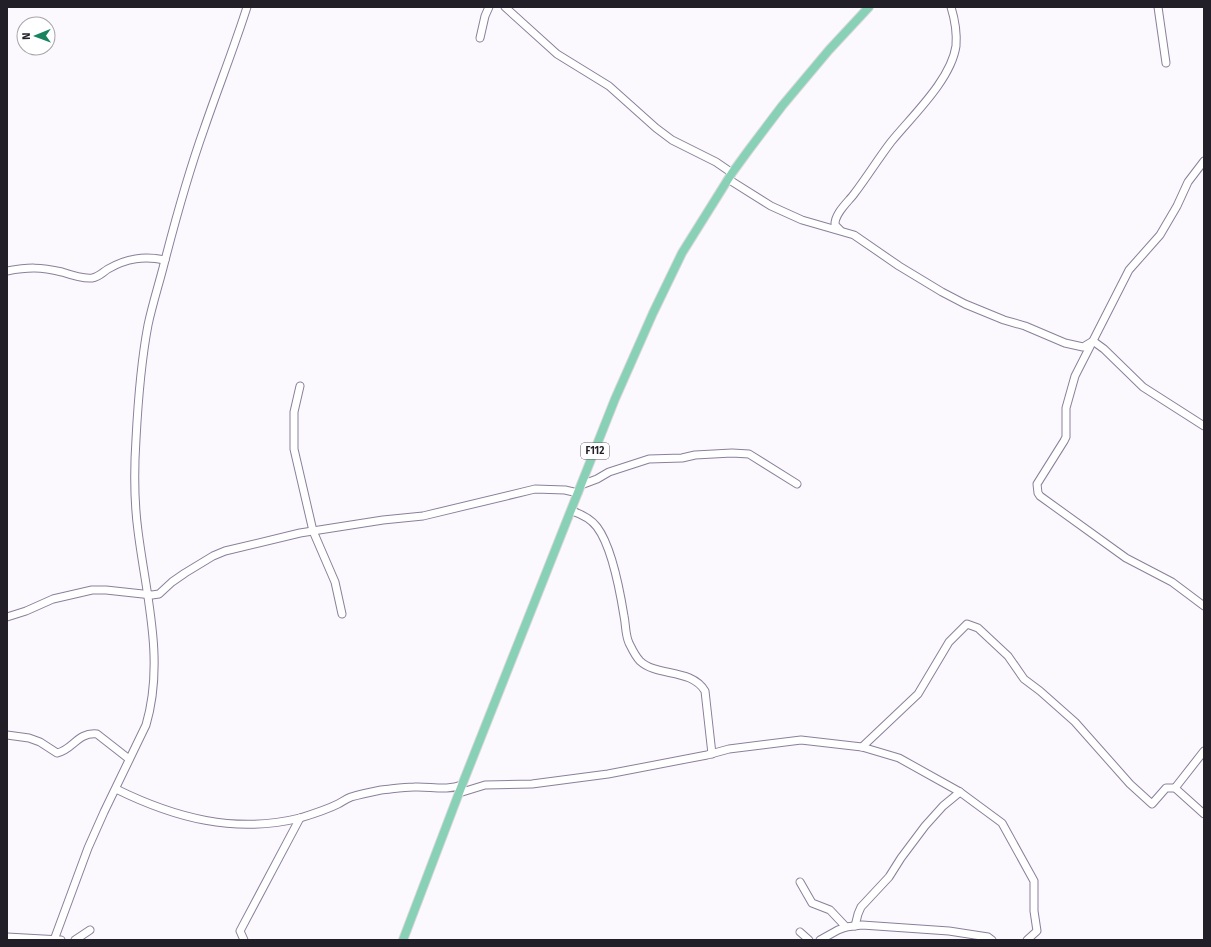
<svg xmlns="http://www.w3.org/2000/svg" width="1211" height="947" viewBox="0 0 1211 947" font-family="'Fira Sans',sans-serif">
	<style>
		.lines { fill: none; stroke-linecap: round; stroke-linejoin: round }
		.minor-casing { stroke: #8a809a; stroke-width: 9 }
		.major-casing { stroke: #d7d7d8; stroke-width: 10 }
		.minor { stroke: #fff; stroke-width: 7 }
		.major { stroke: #88d0b6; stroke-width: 8 }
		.labels { text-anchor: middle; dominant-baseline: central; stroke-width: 4; stroke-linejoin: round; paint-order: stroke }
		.shield { fill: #fff; stroke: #656269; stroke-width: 1 }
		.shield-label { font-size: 10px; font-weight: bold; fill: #231f29 }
	</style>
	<rect width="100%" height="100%" fill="#fbf8fe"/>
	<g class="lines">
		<defs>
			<g id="minor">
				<polyline points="505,7 557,54 609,86 656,128 672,140 716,162 732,173"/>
				<polyline points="1158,7 1166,63"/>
				<polyline points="480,38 485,16 489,7"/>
				<polyline points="1204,161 1188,182 1177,206 1160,235 1129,270 1075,376 1066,408 1066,437 1064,441 1037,484 1038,493 1040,496 1126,558 1172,582 1204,606"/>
				<polyline points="728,179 771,206 802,220 854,235 899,266 942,292 965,304 1004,320 1025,326 1065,343 1083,347 1093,341 1104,349 1143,387 1204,426"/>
				<path d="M 840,230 L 835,225 C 834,214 848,202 854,194 C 867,177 878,159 891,142 C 912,116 951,80 956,46 C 957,33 955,20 951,7"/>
				<path d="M 7,271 C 29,267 40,267 62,272 C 71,275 83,279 92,278 C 99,277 103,272 108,269 C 127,258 144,256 165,260"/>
				<polyline points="300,386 294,412 294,449 313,531 335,582 342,614"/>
				<polyline points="581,485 597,479 609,472 649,459 682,458 695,455 732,453 749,454 797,484"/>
				<path d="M 572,511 C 581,514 591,519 597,527 C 612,547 620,591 624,616 C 626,625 625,634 629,643 C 632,649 635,656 640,661 C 657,677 691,668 705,691 L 712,754"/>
				<polyline points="7,617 26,611 53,599 92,590 106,590 152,595 159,594 172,582 185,573 213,556 225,551 300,533 383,520 423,516 535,489 565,490 578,493"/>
				<path d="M 7,735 L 29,738 L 40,742 L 57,753 C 73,750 77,732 97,734 L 129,759"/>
				<polyline points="862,747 918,694 949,642 967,624 978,628 1008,656 1024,679 1040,691 1075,722 1130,784 1152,804 1166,788 1175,788 1204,814"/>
				<polyline points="1175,788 1204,751"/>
				<path d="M 116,789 C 175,818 235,834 300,818 C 313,814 326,810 338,804 C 342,802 346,799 351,797 C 361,794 371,792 381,790 C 392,789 403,787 414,787 C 429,786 447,791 462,785"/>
				<polyline points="459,793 485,785 532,784 608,774 707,755 729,749 801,740 862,747 899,758 960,792 1002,823 1034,881 1034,911 1037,931 1027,940"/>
				<polyline points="800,882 812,903 830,910 846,927"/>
				<polyline points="855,926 858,914 861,907 889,877 901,858 925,826 943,806 960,792"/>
				<polyline points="800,932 809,940"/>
				<polyline points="7,937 61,940"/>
				<path d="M 54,940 L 88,848 L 104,812 L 146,725 C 165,661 146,595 138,531 C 134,501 134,470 136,439 C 138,401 141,362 148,325 C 152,306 158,287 163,268 C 175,221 188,174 204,129 C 218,88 234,48 247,7"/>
				<polyline points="75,940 90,930"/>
				<polyline points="244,940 240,931 300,818"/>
				<polyline points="820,940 838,930 846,927 862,925 949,931 988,937 992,940"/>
			</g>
			<polyline id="major" points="403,940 462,785 615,399 653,313 682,253 732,173 748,151 782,106 829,50 869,7"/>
		</defs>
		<!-- minor casing -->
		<use href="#minor" class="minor-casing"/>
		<!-- major casing -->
		<use href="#major" class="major-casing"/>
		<!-- minor -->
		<use href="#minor" class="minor"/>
		<!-- major -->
		<use href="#major" class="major"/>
	</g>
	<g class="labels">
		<!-- shield labels -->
		<rect class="shield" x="581" y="443" width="28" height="16" rx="3"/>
		<g class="shield-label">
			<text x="595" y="451">F112</text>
		</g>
	</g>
	<!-- border -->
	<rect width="1211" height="947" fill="none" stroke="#231f29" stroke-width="16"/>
	<!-- north arrow -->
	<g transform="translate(36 36) rotate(269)"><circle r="19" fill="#ffffff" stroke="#a7a5a9"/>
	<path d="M0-3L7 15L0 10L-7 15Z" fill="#17835f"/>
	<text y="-6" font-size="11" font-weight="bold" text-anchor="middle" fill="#231f29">N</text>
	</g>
</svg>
